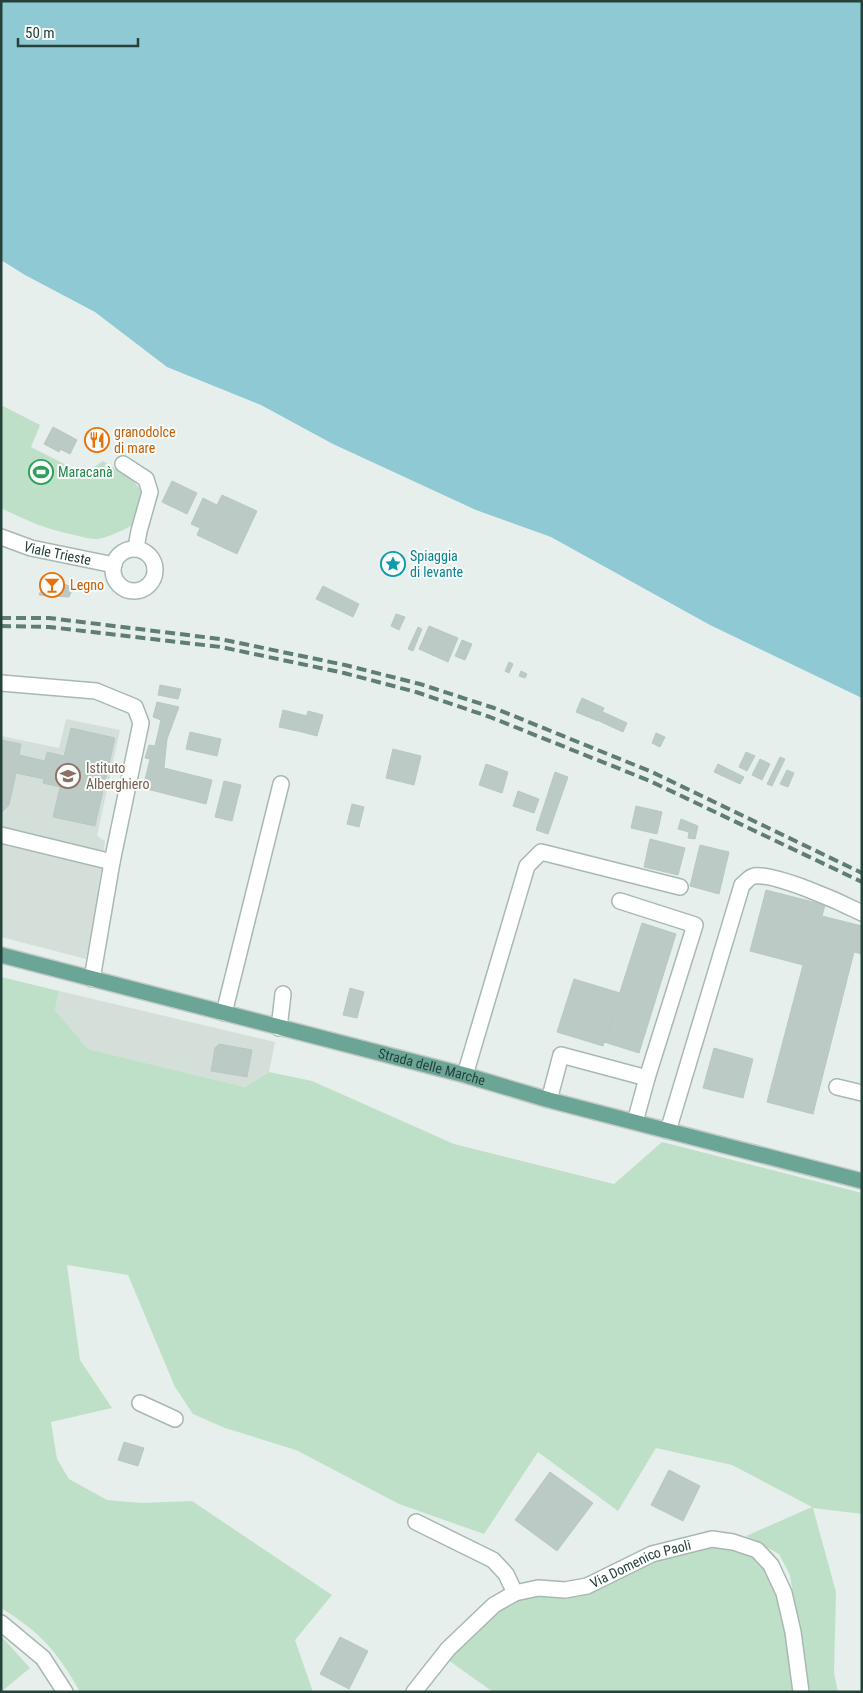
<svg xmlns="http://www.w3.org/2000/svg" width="863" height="1693" viewBox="0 0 863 1693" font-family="'Roboto Condensed',sans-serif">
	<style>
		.built { fill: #d4dfda }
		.green { fill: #bfe0c8 }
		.water { fill: #8ec9d4 }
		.building { fill: #bbcac4; stroke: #b8c9c2 }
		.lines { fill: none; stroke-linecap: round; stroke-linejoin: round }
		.minor-casing { stroke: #a8b8b2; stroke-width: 18 }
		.major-casing { stroke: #c2cac8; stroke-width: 18 }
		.minor { stroke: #fff; stroke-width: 15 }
		.major { stroke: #6aa596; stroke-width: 15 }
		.rail { stroke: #5f7d75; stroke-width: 4; stroke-dasharray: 10 5; stroke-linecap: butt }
		.labels { text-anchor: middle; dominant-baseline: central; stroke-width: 4; stroke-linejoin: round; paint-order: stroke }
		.food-label { font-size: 14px; fill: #c56008; stroke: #f7fbf9; text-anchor: start }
		.leisure-label { font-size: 14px; fill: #27864d; stroke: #f7fbf9; text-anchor: start }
		.street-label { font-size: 14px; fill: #24423a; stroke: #f7fbf9 }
		.culture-label { font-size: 14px; fill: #0d838f; stroke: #f7fbf9; text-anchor: start }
		.education-label { font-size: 14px; fill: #785e54; stroke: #f7fbf9; text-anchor: start }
	</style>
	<rect width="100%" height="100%" fill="#e6efeb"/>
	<!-- built -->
	<g class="built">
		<polygon points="66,719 120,730 97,836 105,841 97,900 86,959 1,937 1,736 59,748"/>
		<polygon points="59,991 275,1042 269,1072 245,1087 88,1049 55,1010"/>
	</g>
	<!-- green -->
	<g class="green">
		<path d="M 1,405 L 40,425 L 31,447 L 84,474 L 103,461 C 116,470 146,483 143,502 C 141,509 137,517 134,524 C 127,529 106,538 98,539 C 90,539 82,537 75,535 C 48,530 25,520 1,508 Z"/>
		<path d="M 1,977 L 59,991 L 55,1010 L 88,1049 L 245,1087 L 269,1072 L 312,1081 L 454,1144 L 614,1184 L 662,1142 L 862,1193 L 862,1514 L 813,1508 L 836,1592 L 834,1673 L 838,1692 L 808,1692 L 790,1575 L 779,1554 L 746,1536 L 812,1507 L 732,1465 L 656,1448 L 618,1511 L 538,1452 L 484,1534 L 399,1504 L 296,1450 L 225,1428 L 193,1414 L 175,1387 L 128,1275 L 67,1265 L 80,1360 L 112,1408 L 51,1422 L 57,1459 L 69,1479 L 107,1500 L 141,1503 L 192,1501 L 332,1595 L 295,1640 L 313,1692 L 80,1692 C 58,1652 40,1632 1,1608 Z"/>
		<polygon points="698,1546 737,1546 761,1558 782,1593 797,1692 493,1692 448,1660 500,1608 525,1594 638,1566"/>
		<polygon points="1,1636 30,1668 1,1692"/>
	</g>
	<!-- water -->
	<polygon class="water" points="1,1 862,1 862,698 710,625 551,537 476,510 333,444 261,405 167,367 95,312 25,275 1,260"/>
	<!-- building -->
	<g class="building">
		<polygon points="53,427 68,435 59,452 44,444"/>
		<polygon points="92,433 103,438 99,445 89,440"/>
		<polygon points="68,435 77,440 70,454 60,449"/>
		<polygon points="172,481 197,493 187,514 162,502"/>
		<polygon points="222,495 257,511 237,554 197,535 200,528 191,524 203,498 217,505"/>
		<polygon points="47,576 73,588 69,597 39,595"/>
		<polygon points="323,586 359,604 353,617 316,599"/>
		<polygon points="396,614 405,617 399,630 391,626"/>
		<polygon points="429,626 458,638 448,662 419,649"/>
		<polygon points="418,627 422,629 413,651 408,649"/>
		<polygon points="462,640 472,644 465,660 455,656"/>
		<polygon points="509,662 513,664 509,673 505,671"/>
		<polygon points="521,671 527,674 525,678 519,676"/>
		<polygon points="160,685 181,689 178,699 158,695"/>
		<polygon points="582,698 604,708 598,721 576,712"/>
		<polygon points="157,702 179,707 167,739 164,768 212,780 206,804 143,788 150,759 145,758 149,745 155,746 161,720 153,717"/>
		<polygon points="283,710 307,716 302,732 279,727"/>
		<polygon points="308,711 323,715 317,736 302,732"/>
		<polygon points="603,712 627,723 623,732 599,721"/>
		<polygon points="71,728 115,738 95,826 53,817 60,787 43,783 44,779 16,773 9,805 1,813 1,740 21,744 19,755 45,761 47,752 64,756"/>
		<polygon points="190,732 221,739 217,756 186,749"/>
		<polygon points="656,733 665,737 660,747 652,743"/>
		<polygon points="393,749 421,756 414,785 386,778"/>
		<polygon points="746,752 755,756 747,771 739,767"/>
		<polygon points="780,757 785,759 772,786 767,784"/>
		<polygon points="760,759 770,764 762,780 752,775"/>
		<polygon points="486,764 508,772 502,793 479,785"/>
		<polygon points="718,764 744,777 740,784 714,772"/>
		<polygon points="787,770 794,773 788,787 780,784"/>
		<polygon points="555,772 568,777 548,834 536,830"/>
		<polygon points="224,781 241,785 232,821 215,817"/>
		<polygon points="518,791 539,799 534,813 513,806"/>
		<polygon points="352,804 364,807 359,827 347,824"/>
		<polygon points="636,806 662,812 657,834 631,828"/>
		<polygon points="681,819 698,826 695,839 688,838 689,832 678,829"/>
		<polygon points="650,839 685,848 678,875 644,867"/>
		<polygon points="700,845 729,852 719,894 690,886"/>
		<polygon points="766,890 825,905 822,916 862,926 862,954 854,952 813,1114 767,1102 803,965 750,951"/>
		<polygon points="642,923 676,934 639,1053 604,1042"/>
		<polygon points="574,979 620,993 603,1046 557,1032"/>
		<polygon points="350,988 364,992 357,1018 343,1015"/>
		<polygon points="219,1044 252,1050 247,1077 211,1071 215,1048"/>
		<polygon points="714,1048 753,1059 743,1098 703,1088"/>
		<polygon points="124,1442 144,1448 138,1466 118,1460"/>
		<polygon points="669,1470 700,1486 683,1521 651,1505"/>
		<polygon points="550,1472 593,1503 557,1551 515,1520"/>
		<polygon points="340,1637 368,1651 349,1689 320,1674"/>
	</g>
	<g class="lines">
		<defs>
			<g id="minor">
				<polyline points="123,464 146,479 150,492 139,531 136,548"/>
				<path id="s1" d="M 1,537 L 31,548 L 114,565"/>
				<circle cx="134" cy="570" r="21"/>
				<polyline points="1,683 96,691 135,707 141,723 112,862 92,979"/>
				<polyline points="1,835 112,862"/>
				<polyline points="620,901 695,925 647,1078 635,1122"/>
				<polyline points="224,1013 281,784"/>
				<polyline points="279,1028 283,994"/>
				<polyline points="465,1075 527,866 541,852 680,887"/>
				<polyline points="837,1087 862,1093"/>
				<polyline points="549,1100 561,1055 647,1078"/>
				<path d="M 668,1131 L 742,885 C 746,882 749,877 754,876 C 776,873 840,902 862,913"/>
				<polyline points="140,1403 175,1419"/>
				<polyline points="416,1522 493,1560 506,1574 515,1593"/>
				<polyline points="1,1623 43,1658 65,1692"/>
				<path id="s2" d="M 414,1692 L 448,1649 L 494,1605 L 515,1593 L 538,1588 L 565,1590 L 587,1586 L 652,1554 L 712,1539 L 733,1542 L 757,1550 L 771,1565 L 784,1593 L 793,1632 L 801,1692"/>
			</g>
			<g id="major">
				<path id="s3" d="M 1,955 L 465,1075 L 549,1100 L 862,1181"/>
			</g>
		</defs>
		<!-- minor casing -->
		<use href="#minor" class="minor-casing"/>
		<!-- major casing -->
		<use href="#major" class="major-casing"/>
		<!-- minor -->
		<use href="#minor" class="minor"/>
		<!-- major -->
		<use href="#major" class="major"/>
		<!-- rail -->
		<g class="rail">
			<polyline points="1,618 49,618 220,639 345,665 420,684 494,708 652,772 862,873"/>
			<polyline points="1,626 49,627 221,647 344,673 416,692 490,717 650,781 862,882"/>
		</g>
	</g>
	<!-- icons -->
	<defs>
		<symbol id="restaurant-ring" viewBox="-11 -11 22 22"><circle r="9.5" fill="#f7fbf9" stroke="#e8710a" stroke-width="1.5"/><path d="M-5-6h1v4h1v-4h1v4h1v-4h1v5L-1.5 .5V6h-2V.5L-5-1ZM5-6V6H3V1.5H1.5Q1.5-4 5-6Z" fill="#e8710a"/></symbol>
		<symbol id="stadium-ring" viewBox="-11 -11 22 22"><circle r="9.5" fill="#f7fbf9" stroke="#2e9e5b" stroke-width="1.5"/><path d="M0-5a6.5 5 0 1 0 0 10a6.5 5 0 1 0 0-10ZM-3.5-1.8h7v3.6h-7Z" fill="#2e9e5b"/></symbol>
		<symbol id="sight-ring" viewBox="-11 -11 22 22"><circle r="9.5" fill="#f7fbf9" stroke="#0f9aa8" stroke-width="1.5"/><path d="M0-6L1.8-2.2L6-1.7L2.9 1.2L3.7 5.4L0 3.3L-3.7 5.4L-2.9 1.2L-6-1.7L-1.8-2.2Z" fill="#0f9aa8"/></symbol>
		<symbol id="bar-ring" viewBox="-11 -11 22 22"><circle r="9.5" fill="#f7fbf9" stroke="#e8710a" stroke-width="1.5"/><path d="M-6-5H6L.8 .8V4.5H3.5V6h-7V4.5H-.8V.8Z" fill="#e8710a"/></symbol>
		<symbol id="school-ring" viewBox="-11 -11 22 22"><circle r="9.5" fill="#f7fbf9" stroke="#8d6e63" stroke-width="1.5"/><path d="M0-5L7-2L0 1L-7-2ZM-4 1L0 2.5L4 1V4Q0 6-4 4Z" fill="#8d6e63"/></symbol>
	</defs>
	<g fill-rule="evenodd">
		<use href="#restaurant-ring" x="83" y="426" width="28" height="28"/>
		<use href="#stadium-ring" x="27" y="458" width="28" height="28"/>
		<use href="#sight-ring" x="379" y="550" width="28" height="28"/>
		<use href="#bar-ring" x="38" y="571" width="28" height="28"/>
		<use href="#school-ring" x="54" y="762" width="28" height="28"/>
	</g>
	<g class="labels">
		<!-- food labels -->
		<g class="food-label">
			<text x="114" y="432">granodolce<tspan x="114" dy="16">di mare</tspan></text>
			<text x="70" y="585">Legno</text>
		</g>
		<!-- leisure labels -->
		<g class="leisure-label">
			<text x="58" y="472">Maracanà</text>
		</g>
		<!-- street labels -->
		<g class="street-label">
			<text stroke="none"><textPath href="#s1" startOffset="59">Viale Trieste</textPath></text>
			<text stroke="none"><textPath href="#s3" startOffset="445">Strada delle Marche</textPath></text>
			<text stroke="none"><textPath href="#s2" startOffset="274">Via Domenico Paoli</textPath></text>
		</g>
		<!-- culture labels -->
		<g class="culture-label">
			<text x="410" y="556">Spiaggia<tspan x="410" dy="16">di levante</tspan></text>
		</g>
		<!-- education labels -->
		<g class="education-label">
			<text x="86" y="768">Istituto<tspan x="86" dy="16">Alberghiero</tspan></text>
		</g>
	</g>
	<!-- border -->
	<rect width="863" height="1693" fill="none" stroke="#24423a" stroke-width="5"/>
	<!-- scale -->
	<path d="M18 38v8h120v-8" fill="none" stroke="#24423a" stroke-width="2.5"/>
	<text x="25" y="38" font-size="15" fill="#24423a" stroke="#f7fbf9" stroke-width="4" paint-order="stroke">50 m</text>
</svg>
